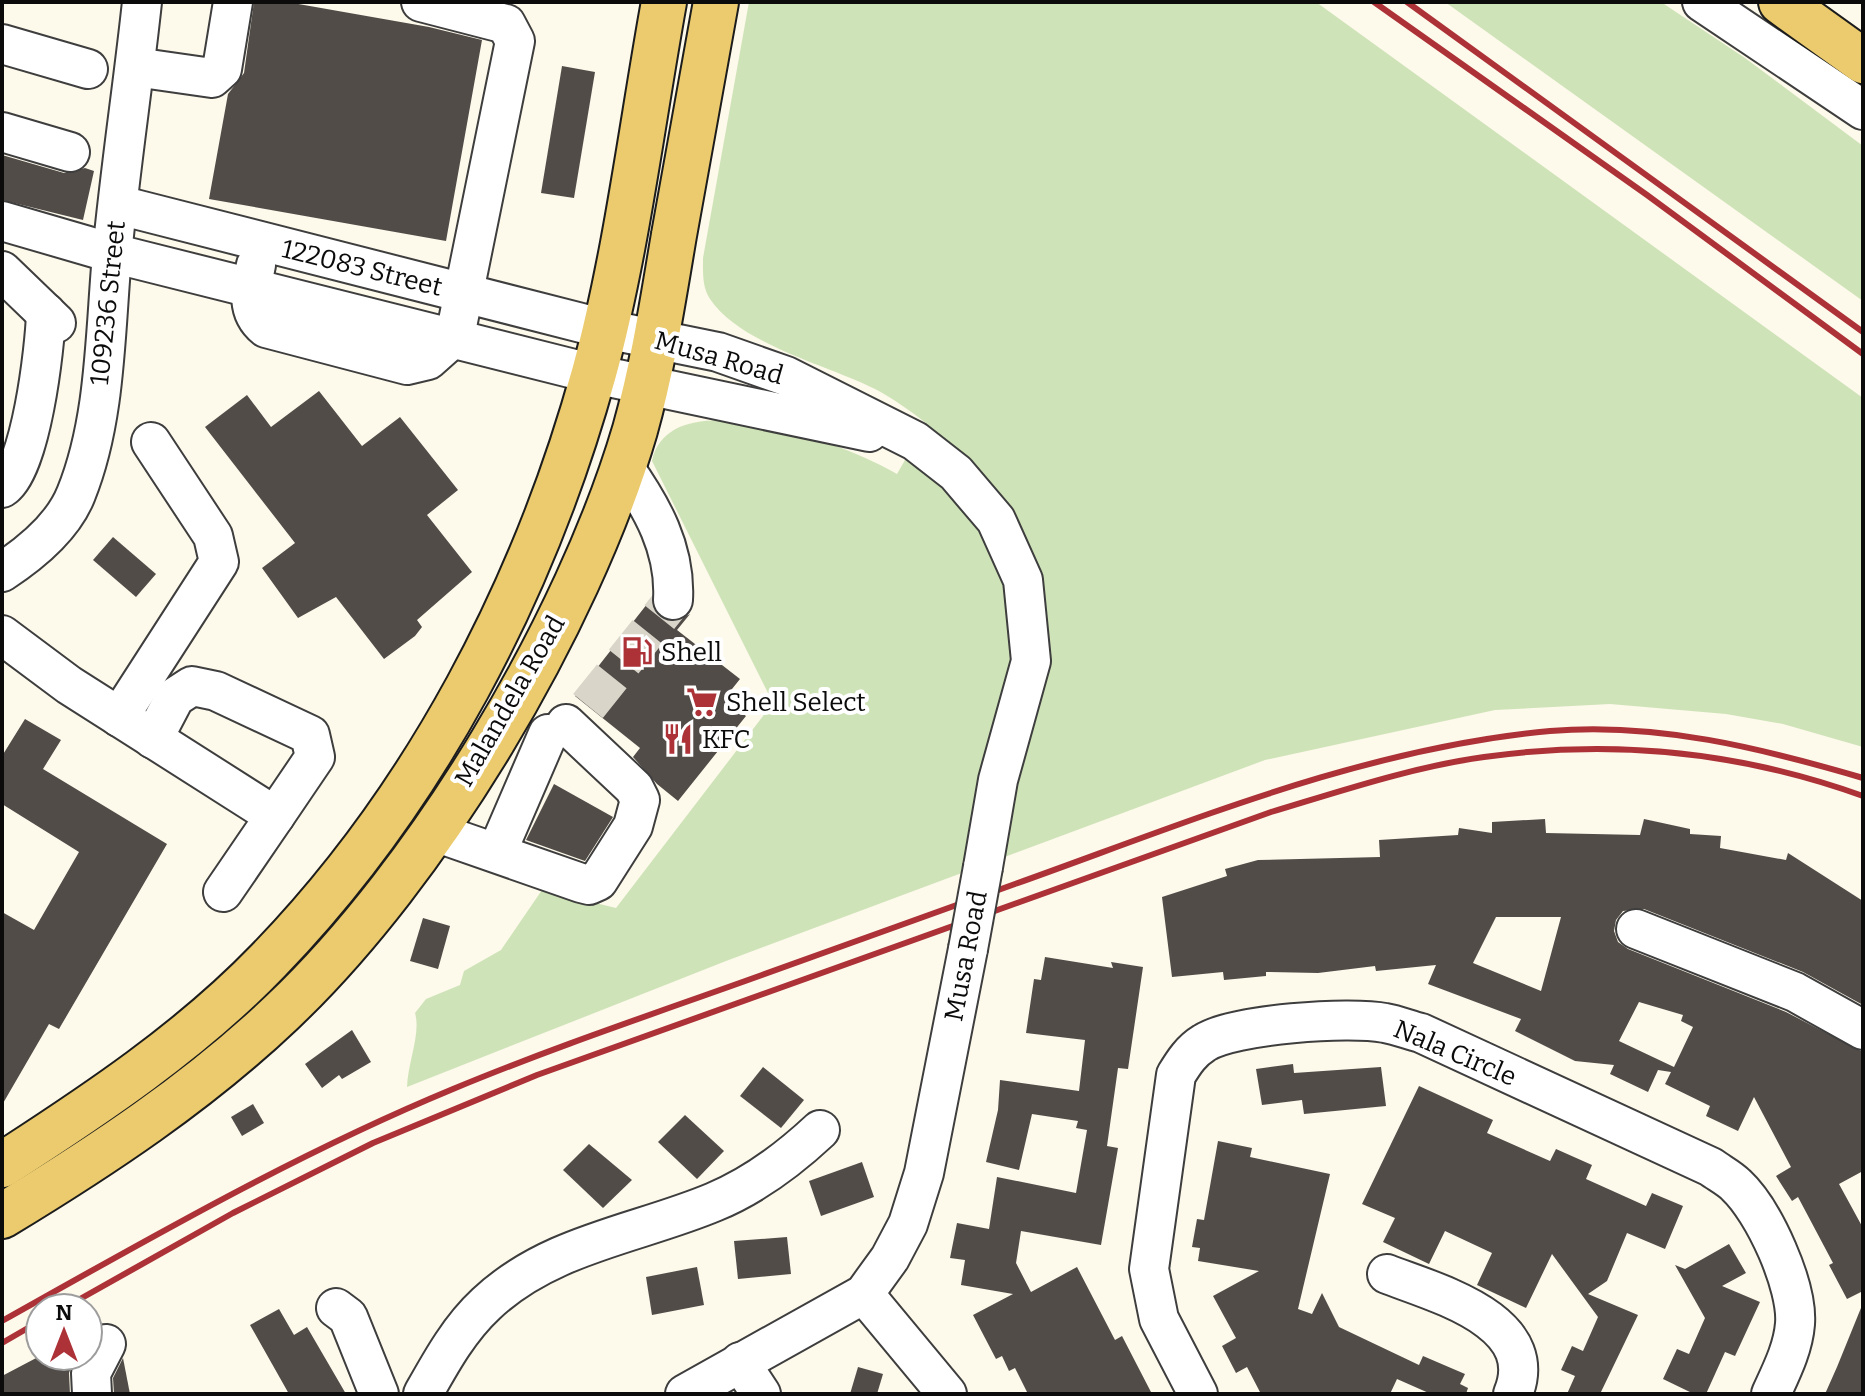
<svg xmlns="http://www.w3.org/2000/svg" width="1865" height="1396" viewBox="0 0 1865 1396" font-family="Bitter,serif">
	<style>
		.green { fill: #cfe3b8 }
		.building { fill: #524c49; fill-rule: evenodd }
		.lines { fill: none; stroke-linecap: round; stroke-linejoin: round }
		.minor-tunnel { stroke: #d9d5c9; stroke-width: 38; stroke-dasharray: 38 19; stroke-linecap: butt }
		.minor-casing { stroke: #3e3e3e; stroke-width: 42 }
		.major-casing { stroke: #1c1c1c; stroke-width: 48 }
		.minor { stroke: #fff; stroke-width: 38 }
		.major { stroke: #ebcb6d; stroke-width: 44 }
		.rail { stroke: #ac3238; stroke-width: 6 }
		.minor-bridge-casing { stroke: #3e3e3e; stroke-width: 42; stroke-linecap: butt }
		.minor-bridge { stroke: #fff; stroke-width: 38 }
		.labels { text-anchor: middle; dominant-baseline: central; stroke-width: 8; stroke-linejoin: round; paint-order: stroke }
		.street-label { font-size: 26px; fill: #0b0b0b; stroke: #fff }
		.poi-label { font-size: 26px; fill: #0b0b0b; stroke: #fff; text-anchor: start }
	</style>
	<rect width="100%" height="100%" fill="#fdf9eb"/>
	<!-- green -->
	<g class="green">
		<path d="M 749,2 L 1316,2 L 1863,398 L 1863,747 L 1783,724 L 1726,714 L 1610,704 L 1495,710 L 1265,760 L 726,961 L 407,1087 C 408,1062 421,1033 415,1013 L 426,999 L 460,985 L 464,971 L 501,950 L 542,890 L 616,908 L 773,703 L 652,461 C 670,376 850,446 897,474 L 926,423 C 909,410 894,399 875,389 C 827,365 740,344 710,299 C 702,287 703,272 703,258 Z"/>
		<polygon points="1445,2 1661,2 1745,58 1863,146 1863,301"/>
	</g>
	<!-- building -->
	<g class="building">
		<polygon points="254,2 287,2 429,27 482,40 446,241 209,199 228,94 244,73"/>
		<polygon points="562,66 595,72 574,198 541,193"/>
		<polygon points="2,155 64,173 85,168 94,171 83,220 2,200"/>
		<polygon points="319,391 362,446 400,417 458,490 427,515 472,572 417,620 422,627 415,636 384,659 336,597 298,618 262,568 295,543 205,427 247,395 271,427"/>
		<polygon points="113,537 156,574 136,597 93,560"/>
		<polygon points="651,599 654,612 663,619 674,622 690,614 677,630 740,679 724,699 746,716 678,801 657,784 633,757 640,748 575,696"/>
		<polygon points="25,719 61,740 43,769 167,844 59,1029 49,1024 2,1105 2,912 34,930 79,852 2,804 2,756"/>
		<polygon points="554,784 613,817 585,861 526,840"/>
		<path d="M 1545,819 L 1546,833 L 1640,835 L 1644,819 L 1690,829 L 1690,834 L 1721,836 L 1720,848 L 1786,860 L 1788,853 L 1863,901 L 1863,1005 L 1803,972 L 1644,909 L 1623,911 L 1616,920 L 1614,931 L 1618,942 L 1628,949 L 1786,1012 L 1863,1052 L 1863,1171 L 1839,1184 L 1863,1228 L 1863,1291 L 1847,1299 L 1829,1265 L 1833,1263 L 1798,1197 L 1792,1201 L 1776,1176 L 1791,1167 L 1754,1097 L 1738,1131 L 1706,1116 L 1710,1106 L 1665,1084 L 1671,1072 L 1658,1070 L 1648,1092 L 1610,1074 L 1614,1065 L 1575,1061 L 1515,1031 L 1521,1019 L 1428,984 L 1436,965 L 1376,971 L 1375,966 L 1318,973 L 1266,972 L 1266,976 L 1224,980 L 1223,972 L 1172,977 L 1162,897 L 1227,876 L 1225,869 L 1258,860 L 1380,857 L 1379,840 L 1458,835 L 1459,828 L 1492,833 L 1492,822 ZM 1496,917 L 1561,917 L 1541,991 L 1473,963 ZM 1639,1002 L 1683,1015 L 1681,1021 L 1693,1027 L 1674,1067 L 1619,1041 Z"/>
		<polygon points="423,918 450,926 438,969 410,961"/>
		<polygon points="1045,957 1113,968 1111,962 1143,967 1128,1069 1118,1068 1107,1146 1118,1148 1101,1245 1021,1231 1016,1263 1031,1292 1077,1267 1115,1340 1122,1336 1152,1394 1028,1394 1015,1368 1009,1371 1002,1356 996,1359 973,1315 1013,1294 961,1285 965,1260 950,1258 957,1223 989,1229 997,1177 1076,1193 1087,1130 1076,1128 1078,1121 1032,1114 1019,1170 986,1162 998,1110 1000,1080 1079,1091 1085,1040 1026,1033 1034,979 1041,980"/>
		<polygon points="352,1030 371,1062 342,1079 339,1075 322,1088 305,1064"/>
		<polygon points="1293,1064 1294,1073 1381,1067 1386,1106 1304,1114 1302,1100 1262,1105 1256,1069"/>
		<polygon points="763,1067 804,1100 781,1128 740,1096"/>
		<polygon points="1419,1086 1493,1120 1487,1133 1550,1161 1556,1149 1592,1165 1586,1179 1646,1206 1652,1193 1683,1206 1665,1249 1627,1233 1607,1281 1588,1294 1638,1315 1600,1394 1567,1394 1575,1376 1561,1370 1572,1346 1583,1351 1598,1317 1552,1254 1526,1308 1477,1285 1492,1253 1445,1231 1429,1264 1383,1242 1395,1218 1362,1204"/>
		<polygon points="253,1104 264,1123 242,1136 231,1117"/>
		<polygon points="685,1115 724,1151 697,1179 658,1142"/>
		<polygon points="1218,1141 1252,1148 1250,1157 1330,1174 1298,1309 1312,1314 1322,1293 1339,1327 1419,1365 1423,1356 1465,1374 1460,1384 1468,1388 1466,1394 1431,1394 1397,1379 1390,1394 1261,1394 1247,1367 1236,1373 1222,1346 1236,1338 1213,1296 1259,1271 1198,1261 1200,1248 1192,1247 1197,1219 1204,1220"/>
		<polygon points="589,1144 632,1180 603,1208 563,1170"/>
		<polygon points="862,1162 874,1197 821,1216 809,1181"/>
		<polygon points="787,1237 791,1274 738,1279 734,1241"/>
		<polygon points="1729,1244 1746,1273 1722,1286 1760,1302 1735,1356 1725,1352 1706,1394 1694,1394 1663,1379 1677,1349 1689,1354 1705,1318 1675,1265 1685,1269"/>
		<polygon points="697,1267 704,1305 652,1315 646,1277"/>
		<polygon points="1863,1303 1863,1394 1825,1394 1837,1367"/>
		<polygon points="279,1309 294,1335 307,1327 346,1394 289,1394 250,1325"/>
		<polygon points="40,1356 75,1356 69,1373 70,1394 2,1394 2,1376"/>
		<polygon points="123,1358 130,1394 114,1394 113,1378"/>
		<polygon points="858,1367 883,1374 877,1394 850,1394"/>
	</g>
	<g class="lines">
		<!-- minor-tunnel -->
		<polyline class="minor-tunnel" points="588,706 673,600"/>
		<defs>
			<g id="minor">
				<polyline points="1702,2 1863,110"/>
				<polyline points="2,44 88,69"/>
				<polyline points="135,67 212,78 222,69 233,2"/>
				<polyline points="2,132 70,152"/>
				<polyline points="119,205 605,329 718,352 786,376 915,441 956,473 996,520 1023,580 1031,661 998,780 983,867"/>
				<polyline points="2,221 112,253 594,374 869,432"/>
				<path d="M 256,265 C 251,288 245,311 266,328 L 407,365 L 428,360 L 455,336 L 515,41 L 506,24 L 421,2"/>
				<polyline points="2,271 56,323"/>
				<path d="M 623,466 C 652,507 676,549 673,600"/>
				<path d="M 2,488 C 31,471 45,347 46,313"/>
				<path d="M 2,572 C 31,553 63,527 76,494 C 106,420 105,333 112,255 C 120,170 133,86 142,2"/>
				<polyline points="2,635 69,685 275,816 223,892"/>
				<polyline points="119,717 219,562 213,536 151,442"/>
				<polyline points="153,739 175,697 192,686 216,691 310,735 315,757 275,816"/>
				<polyline points="432,831 581,883 589,885 598,881 633,826 640,800 634,788 566,724"/>
				<polyline points="497,852 548,734"/>
				<polyline points="1636,929 1795,992 1863,1030"/>
				<path d="M 1387,1274 C 1436,1293 1543,1321 1513,1394"/>
				<polyline points="864,1294 947,1394"/>
				<polyline points="336,1308 348,1317 379,1394"/>
				<polyline points="740,1362 761,1394"/>
				<polyline points="92,1394 91,1373 106,1344"/>
				<path d="M 423,1394 C 441,1362 459,1329 486,1304 C 549,1244 638,1234 714,1202 C 753,1186 790,1158 820,1130"/>
				<polyline points="685,1394 864,1294 890,1258 908,1224 924,1173 968,949"/>
				<path d="M 1198,1394 L 1159,1319 L 1149,1269 L 1176,1075 C 1184,1062 1191,1051 1204,1043 C 1233,1024 1350,1016 1385,1023 C 1397,1025 1409,1030 1421,1033 L 1711,1167 C 1719,1173 1729,1178 1736,1185 C 1764,1211 1798,1286 1795,1324 C 1793,1349 1781,1372 1771,1394"/>
			</g>
			<g id="major">
				<polyline points="1781,2 1863,61"/>
				<path d="M 2,1165 C 95,1105 191,1041 268,961 C 425,799 534,590 594,373 C 626,256 642,123 664,2"/>
				<path d="M 2,1216 C 101,1156 198,1092 282,1012 C 429,873 578,624 635,430 C 653,366 663,300 674,235 C 688,157 702,79 716,2"/>
			</g>
		</defs>
		<!-- minor casing -->
		<use href="#minor" class="minor-casing"/>
		<!-- major casing -->
		<use href="#major" class="major-casing"/>
		<!-- minor -->
		<use href="#minor" class="minor"/>
		<!-- major -->
		<use href="#major" class="major"/>
		<!-- rail -->
		<g class="rail">
			<polyline points="1374,2 1647,195 1863,354"/>
			<polyline points="1407,2 1863,332"/>
			<path d="M 64,1308 L 233,1213 L 373,1143 L 537,1075 L 1271,812 C 1341,791 1412,767 1484,757 C 1612,739 1741,752 1863,796"/>
			<path d="M 2,1321 C 150,1238 296,1154 453,1089 C 554,1047 659,1012 762,975 C 847,945 930,914 1015,884 C 1189,822 1364,748 1550,731 C 1657,722 1761,748 1863,778"/>
			<polyline points="2,1343 40,1321"/>
		</g>
		<defs>
			<polyline id="minor-bridge" points="968,949 983,867"/>
		</defs>
		<!-- minor-bridge casing -->
		<use href="#minor-bridge" class="minor-bridge-casing"/>
		<!-- minor-bridge -->
		<use href="#minor-bridge" class="minor-bridge"/>
	</g>
	<!-- icons -->
	<defs>
		<symbol id="fuel-bare" viewBox="-9 -9 18 18"><path d="M-5.5-6h7V0h2V4h1.3V-2.5L3-4.5l.8-.8L6-3V5H2.5V1h-1V6h-7ZM-4.2-4.7v3.2H.2V-4.7Z" fill="#ac3238" stroke="#fff" stroke-width="2.5" paint-order="stroke"/></symbol>
		<symbol id="supermarket-bare" viewBox="-9 -9 18 18"><path d="M-6-5.5h2.5l.6 2H6L4.5 2H-2.5L-4.4-4H-6ZM-1.5 3.2a1.3 1.3 0 1 0 .1 0ZM3 3.2a1.3 1.3 0 1 0 .1 0Z" fill="#ac3238" stroke="#fff" stroke-width="2.5" paint-order="stroke"/></symbol>
		<symbol id="restaurant-bare" viewBox="-9 -9 18 18"><path d="M-5-6h1v4h1v-4h1v4h1v-4h1v5L-1.5 .5V6h-2V.5L-5-1ZM5-6V6H3V1.5H1.5Q1.5-4 5-6Z" fill="#ac3238" stroke="#fff" stroke-width="2.5" paint-order="stroke"/></symbol>
	</defs>
	<g fill-rule="evenodd">
		<use href="#fuel-bare" x="615" y="630" width="44" height="44"/>
		<use href="#supermarket-bare" x="680" y="680" width="44" height="44"/>
		<use href="#restaurant-bare" x="656" y="717" width="44" height="44"/>
	</g>
	<g class="labels">
		<!-- street labels -->
		<g class="street-label">
			<text transform="translate(362 268) rotate(14)">122083 Street</text>
			<text transform="translate(108 303) rotate(-84)">109236 Street</text>
			<text transform="translate(719 358) rotate(16)">Musa Road</text>
			<text transform="translate(510 701) rotate(-60)">Malandela Road</text>
			<text transform="translate(966 956) rotate(-79)">Musa Road</text>
			<text transform="translate(1455 1053) rotate(23)">Nala Circle</text>
		</g>
		<!-- poi labels -->
		<g class="poi-label">
			<text x="661" y="652">Shell</text>
			<text x="726" y="702">Shell Select</text>
			<text x="702" y="739">KFC</text>
		</g>
	</g>
	<!-- border -->
	<rect width="1865" height="1396" fill="none" stroke="#0b0b0b" stroke-width="8"/>
	<!-- north arrow -->
	<g transform="translate(64 1332)"><circle r="38" fill="#ffffff" stroke="#9d9d9d" stroke-width="2"/>
	<path d="M0-6L14 30L0 20L-14 30Z" fill="#ac3238"/>
	<text y="-12" font-size="22" font-weight="bold" text-anchor="middle" fill="#0b0b0b">N</text>
	</g>
</svg>
